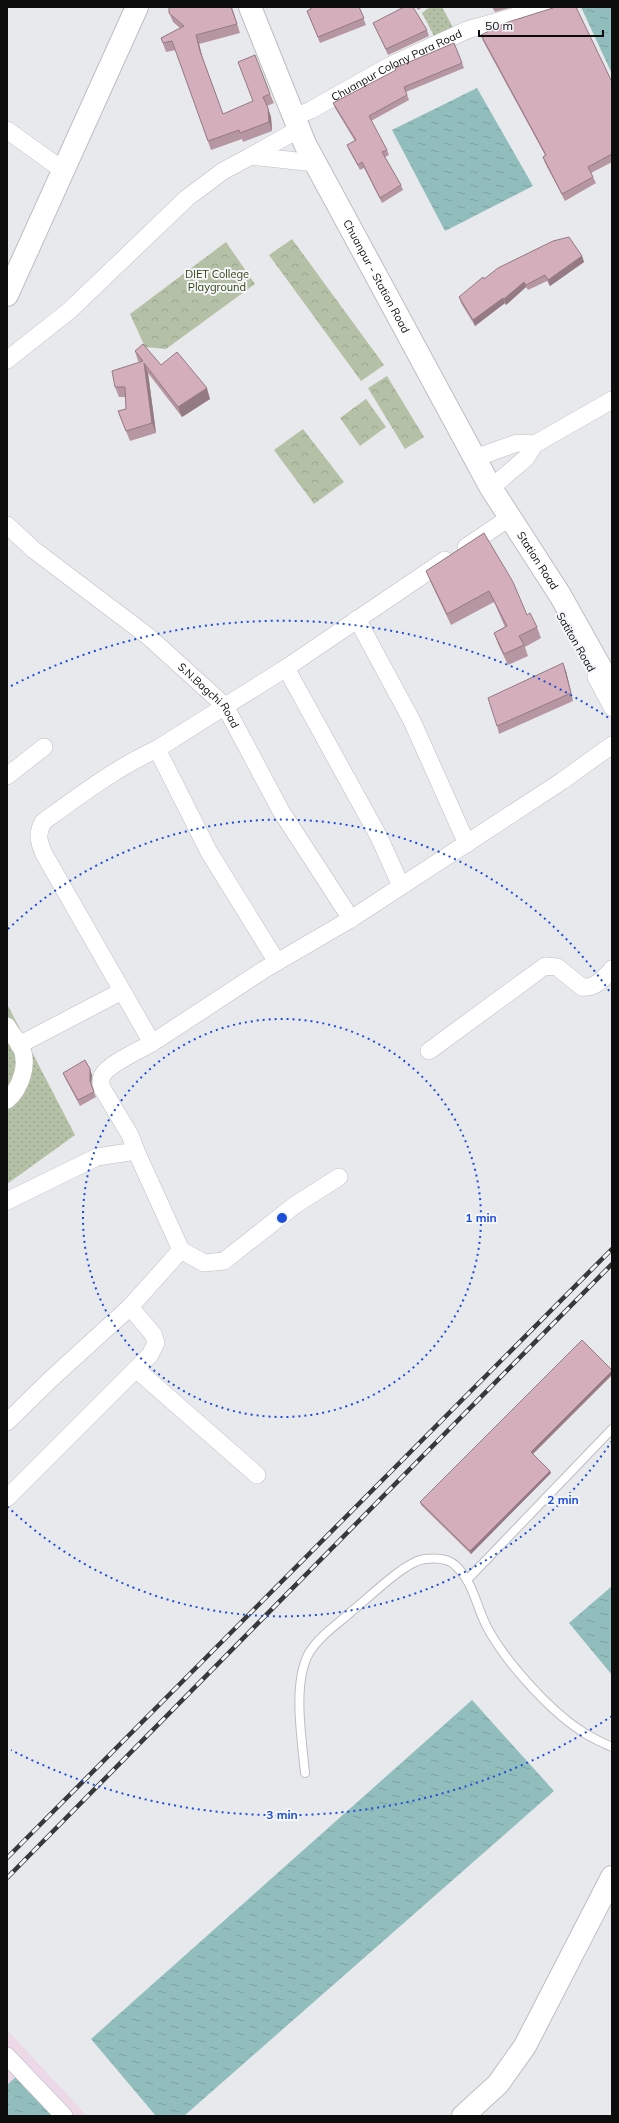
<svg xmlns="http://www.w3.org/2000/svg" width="619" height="2123" viewBox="0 0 619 2123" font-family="Mulish,sans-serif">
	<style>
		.commercial { fill: #edd8e7 }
		.grass { fill: url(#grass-dots) }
		.park { fill: url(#park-crowns) }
		.water { fill: url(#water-ripples) }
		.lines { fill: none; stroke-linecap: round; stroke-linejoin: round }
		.lane-casing { stroke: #bdbec2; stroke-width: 10 }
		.street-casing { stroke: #bdbec2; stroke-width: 18 }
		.secondary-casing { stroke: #bdbec2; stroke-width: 24 }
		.primary-casing { stroke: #bdbec2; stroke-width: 24 }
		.lane { stroke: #fff; stroke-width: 8 }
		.street { stroke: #fff; stroke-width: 17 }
		.secondary { stroke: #fff; stroke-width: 22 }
		.primary { stroke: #fff; stroke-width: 22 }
		.rail-casing { stroke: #373839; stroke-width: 4.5 }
		.rail { stroke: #f5f6fa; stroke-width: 3; stroke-dasharray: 9; stroke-linecap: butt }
		.wall { fill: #b696a1 }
		.shaded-wall { fill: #947a83 }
		.building { fill: #d4aebb; stroke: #947a83 }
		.ring { fill: none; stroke: #1d4ed8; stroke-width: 2; stroke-dasharray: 2 4 }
		.labels { text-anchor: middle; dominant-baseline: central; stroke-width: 4; stroke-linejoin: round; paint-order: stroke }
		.street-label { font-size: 11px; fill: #0d0d0e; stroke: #f5f6fa }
		.park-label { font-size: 11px; fill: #314311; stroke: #f5f6fa }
		.centre { fill: #1d4ed8; stroke: #f5f6fa; stroke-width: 2 }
		.ring-label { font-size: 12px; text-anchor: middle; font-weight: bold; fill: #1d4ed8; stroke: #f5f6fa; stroke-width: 4; stroke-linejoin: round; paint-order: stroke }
	</style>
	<defs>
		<pattern id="grass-dots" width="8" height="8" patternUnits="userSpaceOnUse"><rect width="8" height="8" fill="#b5c1a6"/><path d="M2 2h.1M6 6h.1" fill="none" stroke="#9aa58e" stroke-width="1.8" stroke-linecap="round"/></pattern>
		<pattern id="park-crowns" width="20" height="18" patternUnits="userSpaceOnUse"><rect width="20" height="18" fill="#b5c1a6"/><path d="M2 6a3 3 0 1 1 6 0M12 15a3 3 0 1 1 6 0" fill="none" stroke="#9aa58e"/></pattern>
		<pattern id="water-ripples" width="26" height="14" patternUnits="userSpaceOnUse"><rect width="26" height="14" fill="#91bdbd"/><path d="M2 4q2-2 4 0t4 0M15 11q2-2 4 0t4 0" fill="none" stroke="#7ca1a1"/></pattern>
	</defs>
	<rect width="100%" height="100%" fill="#e8e9ec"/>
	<!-- commercial -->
	<polygon class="commercial" points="7,2030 87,2116 7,2116"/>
	<!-- grass -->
	<g class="grass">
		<polygon points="430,7 442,7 455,31 435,38 422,13"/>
		<polygon points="7,1004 75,1135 7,1184"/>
	</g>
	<!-- park -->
	<g class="park">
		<polygon points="292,239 384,365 361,381 269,255"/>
		<polygon points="226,242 255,284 166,349 145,347 130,314"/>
		<polygon points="387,376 424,437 405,449 368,388"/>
		<polygon points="366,399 386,427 360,446 340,418"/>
		<polygon points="303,429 344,482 314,504 274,450"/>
	</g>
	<!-- water -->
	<g class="water">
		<polygon points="581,7 612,7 612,74"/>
		<polygon points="477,88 533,186 445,231 392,130"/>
		<polygon points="612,1586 612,1675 569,1623"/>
		<polygon points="472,1700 554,1791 184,2116 156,2116 91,2039"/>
		<polygon points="19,2074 58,2116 7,2116 7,2085"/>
	</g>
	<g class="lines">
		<defs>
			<g id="lane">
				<polyline points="467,1580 612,1429"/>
				<path d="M 305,1773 C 302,1739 292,1684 309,1653 C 319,1636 338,1624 352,1611 C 369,1598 405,1561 425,1559 C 435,1558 449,1558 456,1566 C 473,1582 476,1605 486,1625 C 503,1659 548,1709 580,1730 C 589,1737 601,1742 612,1747"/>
			</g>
			<g id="street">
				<path id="s1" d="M 294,117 L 311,110 L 391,65 L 467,30 L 548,7"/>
				<polyline points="7,130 64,171"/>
				<polyline points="251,156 299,129"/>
				<polyline points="7,360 70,310 187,198 223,171 251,156 315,163"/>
				<polyline points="475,458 517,443 535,444"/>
				<polyline points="491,488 526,458 535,444 612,400"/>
				<path id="s2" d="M 7,525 L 34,550 L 149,637 L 225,706 L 281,811 L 351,919"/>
				<polyline points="466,547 509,518"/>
				<path d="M 445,560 L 286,668 L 157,749 C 116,768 80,795 43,822 C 36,835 39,842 44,854 L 152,1043 L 265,969 L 351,919 L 562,781 L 612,745"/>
				<polyline points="357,619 412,721 467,844"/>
				<polyline points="286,668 379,837 401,886"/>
				<polyline points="596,677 612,707"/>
				<polyline points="157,749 209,852 277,962"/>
				<polyline points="7,776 44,747"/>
				<path d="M 7,1026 C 11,1033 17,1040 21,1047 C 29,1064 21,1088 7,1100"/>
				<polyline points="19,1045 122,991"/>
				<path d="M 429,1051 L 545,966 L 557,967 L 582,987 C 595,989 604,978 612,969"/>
				<polyline points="136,1151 181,1250 130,1307 153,1334 156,1343 150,1355 136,1369 257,1475"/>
				<path d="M 7,1201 L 97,1157 L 136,1151 L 130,1135 L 102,1088 C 101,1084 100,1080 102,1076 C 108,1064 140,1050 152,1043"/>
				<polyline points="181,1250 204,1263 224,1261 295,1205 339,1177"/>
				<polyline points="7,1422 51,1379 130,1307"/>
				<polyline points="7,1498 136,1369"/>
				<polyline points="7,2056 64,2116"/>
			</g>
			<g id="secondary">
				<path id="s3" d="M 250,7 L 305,144 L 491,488 L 560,595 L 612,688"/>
				<polyline points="463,2116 498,2084 525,2046 612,1877"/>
			</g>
			<polyline id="primary" points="7,295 137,7"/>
		</defs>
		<!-- lane casing -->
		<use href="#lane" class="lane-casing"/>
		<!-- street casing -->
		<use href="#street" class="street-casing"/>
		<!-- secondary casing -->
		<use href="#secondary" class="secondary-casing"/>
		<!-- primary casing -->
		<use href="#primary" class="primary-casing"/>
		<!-- lane -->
		<use href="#lane" class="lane"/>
		<!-- street -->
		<use href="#street" class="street"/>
		<!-- secondary -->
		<use href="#secondary" class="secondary"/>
		<!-- primary -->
		<use href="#primary" class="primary"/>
		<defs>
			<g id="rail">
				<polyline points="7,1858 612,1249"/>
				<polyline points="7,1878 612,1264"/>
			</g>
		</defs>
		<!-- rail casing -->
		<use href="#rail" class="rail-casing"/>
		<!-- rail -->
		<use href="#rail" class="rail"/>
	</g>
	<!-- wall -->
	<g class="wall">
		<polygon points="232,7 240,33 199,44 203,60 223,114 270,94 274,103 267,106 271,117 272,131 243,142 242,139 211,150 176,50 166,52 161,38 180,28 173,22 169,13"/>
		<polygon points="310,7 359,7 366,25 320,43 307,11 311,9"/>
		<polygon points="416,7 423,7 418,10"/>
		<polygon points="492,7 513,7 495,12"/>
		<polygon points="553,8 612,82 612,162 591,173 596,183 565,201 545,163 543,157 545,155 483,41 481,35"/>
		<polygon points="373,23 427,30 429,36 388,55 376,29"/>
		<polygon points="454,43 464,68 406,92 409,100 371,121 387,150 389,155 385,157 401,185 403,190 382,203 364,168 360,170 349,150 347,145 355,141 335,108 333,103"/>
		<polygon points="582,256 584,262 550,286 547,281 528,290 526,287 506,305 505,303 475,326 461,303 459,297 484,279"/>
		<polygon points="135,351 161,365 210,399 182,417 148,373 156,433 130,441 118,411 126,409 125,397 119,397 115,387 140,362 138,361"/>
		<polygon points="484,533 527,615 537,627 541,638 525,647 528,656 508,665 498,644 494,633 505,627 494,602 451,625 431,583 426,571"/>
		<polygon points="566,671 573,701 499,734 497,726"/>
		<polygon points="63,1073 92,1075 91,1086 96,1097 80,1106 65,1078"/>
		<polygon points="533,1454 550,1471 551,1473 471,1554 421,1505 420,1502"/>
	</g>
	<!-- shaded-wall -->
	<g class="shaded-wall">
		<polygon points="196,35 199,44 203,60 200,51"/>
		<polygon points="268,108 271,117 272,131 269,122"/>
		<polygon points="582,256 584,262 550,286 548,280"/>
		<polygon points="524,282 526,287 506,305 504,299"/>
		<polygon points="503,298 505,303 475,326 473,320"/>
		<polygon points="144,363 148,373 156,433 152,423"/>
		<polygon points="207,388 210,399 182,417 178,407"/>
		<polygon points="563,663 566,671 573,701 571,693"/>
		<polygon points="90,1069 92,1075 91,1087 90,1081"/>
		<polygon points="612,1371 612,1375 532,1455 531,1452"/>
		<polygon points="550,1471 551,1473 471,1554 470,1551"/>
	</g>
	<!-- building -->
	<g class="building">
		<polygon points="169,7 231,7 237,24 196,35 200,51 223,114 253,101 238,62 255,55 270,94 263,97 268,108 269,122 240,133 239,130 208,141 172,41 163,43 161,38 184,26 169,13"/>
		<polygon points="310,7 359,7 364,18 318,37 307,11 311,9"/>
		<polygon points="404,7 413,7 427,30 386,49 373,23"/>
		<polygon points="553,7 576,7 612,82 612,154 588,167 593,177 562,194 543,157 546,155 481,35 505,23 553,8"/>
		<polygon points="454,43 462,63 404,87 407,95 369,116 387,150 382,152 401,185 380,198 362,162 358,165 347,145 356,140 333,103 396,70 395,68"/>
		<polygon points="569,237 582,256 548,280 545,275 526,285 524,282 504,299 503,298 473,320 459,297 483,277 484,279 498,268 553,241"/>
		<polygon points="143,344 161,365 177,352 207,388 178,407 144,363 152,423 126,431 118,411 126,409 125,387 115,387 112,371 143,361 135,351"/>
		<polygon points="484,533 513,582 527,615 530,613 537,627 519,636 524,645 504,654 494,633 507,626 489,591 447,614 426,571"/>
		<polygon points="563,663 571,693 497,726 488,698"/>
		<polygon points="85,1060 90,1069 90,1081 94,1092 78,1100 63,1073"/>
		<polygon points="582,1340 612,1370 612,1371 531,1452 550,1471 470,1551 420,1502"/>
	</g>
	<!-- distance rings -->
	<g class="ring">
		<circle cx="282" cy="1218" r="199"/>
		<path d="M612 1441A398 398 0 0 1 8 1507M8 929A398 398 0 0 1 612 995"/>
		<path d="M612 1716A597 597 0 0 1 11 1750M11 686A597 597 0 0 1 612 720"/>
	</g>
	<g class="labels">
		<!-- street labels -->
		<g class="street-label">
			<text stroke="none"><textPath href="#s1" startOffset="115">Chuanpur Colony Para Road</textPath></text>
			<text stroke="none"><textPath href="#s3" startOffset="298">Chuanpur - Station Road</textPath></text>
			<text stroke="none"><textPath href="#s3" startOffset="625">Station Road</textPath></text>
			<text transform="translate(576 642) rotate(60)">Satiton Road</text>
			<text stroke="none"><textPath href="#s2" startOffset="265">S.N.Bagchi Road</textPath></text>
		</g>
		<!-- park labels -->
		<g class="park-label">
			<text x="217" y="274">DIET College<tspan x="217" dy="13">Playground</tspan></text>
		</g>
	</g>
	<circle cx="282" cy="1218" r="6" class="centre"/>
	<g class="ring-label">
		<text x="481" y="1222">1 min</text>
		<text x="563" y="1504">2 min</text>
		<text x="282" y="1819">3 min</text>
	</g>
	<!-- border -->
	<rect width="619" height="2123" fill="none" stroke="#0d0d0e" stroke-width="16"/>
	<!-- scale -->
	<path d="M479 30v6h124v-6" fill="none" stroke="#0d0d0e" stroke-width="2"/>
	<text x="485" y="30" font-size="12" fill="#0d0d0e" stroke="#f5f6fa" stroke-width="3" paint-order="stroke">50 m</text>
</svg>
